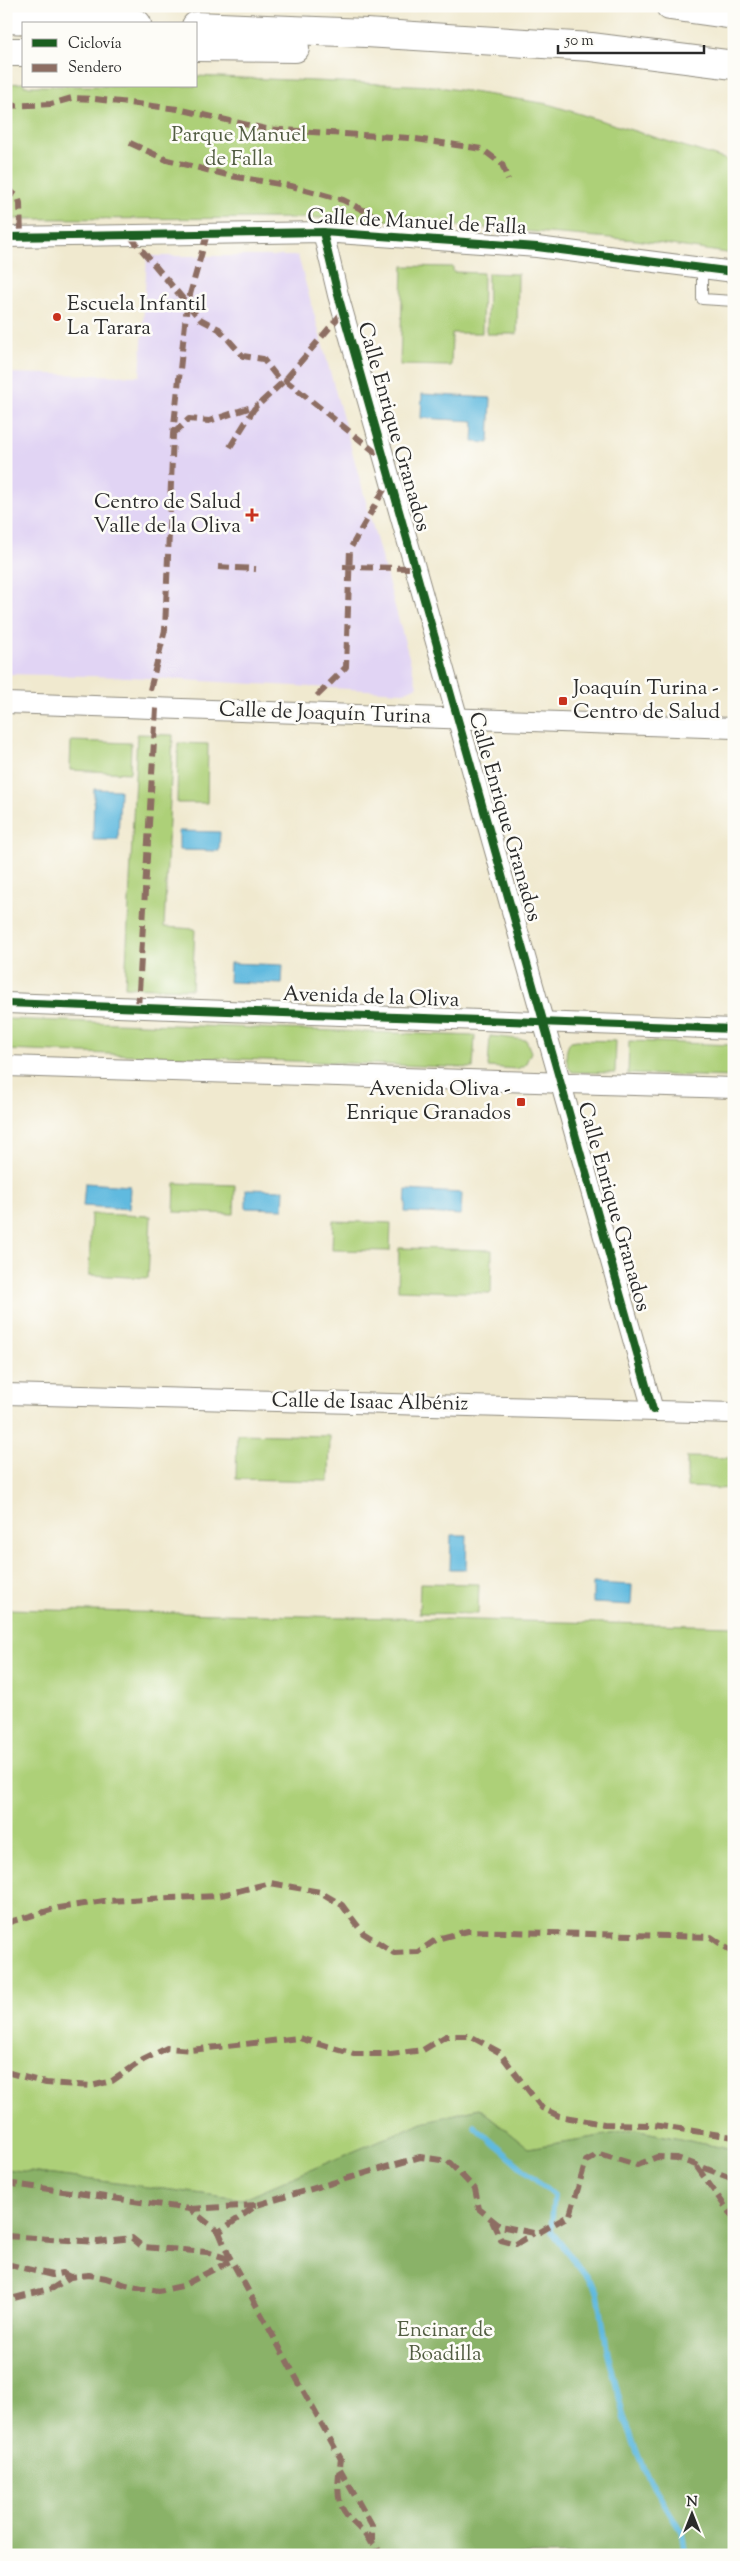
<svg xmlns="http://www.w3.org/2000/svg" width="740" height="2561" viewBox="0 0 740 2561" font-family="'Sorts Mill Goudy',serif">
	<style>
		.built { fill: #e1d4f4 }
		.green { fill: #add078; stroke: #6c7e52 }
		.forest { fill: #8ab268; stroke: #5a6e4a }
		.water { fill: #61badf; stroke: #467285 }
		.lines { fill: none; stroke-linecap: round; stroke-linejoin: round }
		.stream { stroke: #61badf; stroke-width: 5.5 }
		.lane-casing { stroke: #8e8a7d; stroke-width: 12 }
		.street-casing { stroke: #8e8a7d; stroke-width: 22 }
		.highway-casing { stroke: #8e8a7d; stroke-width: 30 }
		.lane { stroke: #fff; stroke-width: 10 }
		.street { stroke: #fff; stroke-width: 20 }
		.highway { stroke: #fff; stroke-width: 28 }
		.quiet { stroke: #8d6e63; stroke-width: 6; stroke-dasharray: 12 6; stroke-linecap: butt }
		.cycleway-casing { stroke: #fdfcf7; stroke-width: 11 }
		.cycleway { stroke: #1b5e20; stroke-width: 8 }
		.poi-dot { fill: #c8321e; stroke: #fdfcf7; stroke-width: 2 }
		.labels { text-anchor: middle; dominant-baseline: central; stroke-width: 5; stroke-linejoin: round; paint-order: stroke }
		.park-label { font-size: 21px; fill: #525d42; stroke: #fdfcf7 }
		.street-label { font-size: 21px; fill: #2b2b2b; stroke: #fdfcf7 }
		.poi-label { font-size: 21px; fill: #2b2b2b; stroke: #fdfcf7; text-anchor: start }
	</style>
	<rect width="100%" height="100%" fill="#fdfcf7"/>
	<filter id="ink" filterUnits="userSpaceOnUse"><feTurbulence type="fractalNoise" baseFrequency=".02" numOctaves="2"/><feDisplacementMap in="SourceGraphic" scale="10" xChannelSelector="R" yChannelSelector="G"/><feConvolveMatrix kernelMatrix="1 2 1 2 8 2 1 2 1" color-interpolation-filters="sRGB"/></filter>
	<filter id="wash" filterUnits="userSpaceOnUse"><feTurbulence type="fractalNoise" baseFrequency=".0096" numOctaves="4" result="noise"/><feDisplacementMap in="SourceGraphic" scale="20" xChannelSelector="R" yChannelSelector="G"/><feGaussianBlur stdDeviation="1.12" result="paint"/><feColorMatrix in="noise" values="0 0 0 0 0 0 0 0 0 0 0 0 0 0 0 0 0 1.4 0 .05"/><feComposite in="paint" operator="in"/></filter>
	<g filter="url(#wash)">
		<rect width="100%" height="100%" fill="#f0e9cf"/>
		<!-- built -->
		<polygon class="built" points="147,256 298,256 417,686 404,692 128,677 6,674 6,373 140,376"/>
		<!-- green -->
		<g class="green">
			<polygon points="196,76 433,86 548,104 734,162 734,254 636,240 358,218 6,219 6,84 24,83 24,86 196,86"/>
			<polygon points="403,266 453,267 453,272 483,273 482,333 452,333 451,366 400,365"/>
			<polygon points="488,273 518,274 517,334 487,334"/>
			<polygon points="137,734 173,735 164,927 195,929 192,989 125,987"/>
			<polygon points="71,741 131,743 130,773 70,770"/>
			<polygon points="178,743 208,744 207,803 177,803"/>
			<polygon points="6,1019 475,1036 473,1068 6,1050"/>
			<polygon points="490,1036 526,1040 531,1052 525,1065 517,1069 488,1067"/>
			<path d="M 577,1040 L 616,1041 L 615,1073 L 572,1072 C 565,1063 564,1050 571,1041 Z"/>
			<polygon points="629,1041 734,1045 734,1077 628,1074"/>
			<polygon points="175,1183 235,1185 234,1214 174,1212"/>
			<polygon points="91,1214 151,1216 148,1278 89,1275"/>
			<polygon points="333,1221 391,1223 390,1251 332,1250"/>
			<polygon points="399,1248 492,1250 491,1293 398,1290"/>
			<polygon points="237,1434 330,1436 329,1481 236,1479"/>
			<polygon points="687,1457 734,1458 734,1489 687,1487"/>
			<polygon points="420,1583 479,1584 478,1614 419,1613"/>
			<polygon points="6,1609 734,1626 734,2150 635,2130 529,2148 479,2108 423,2122 242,2199 6,2169"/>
		</g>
		<!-- forest -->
		<polygon class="forest" points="479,2108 529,2148 635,2130 734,2150 734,2555 6,2555 6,2169 242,2199 423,2122"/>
		<!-- water -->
		<g class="water">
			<polygon points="422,394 491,398 489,443 473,442 474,421 421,418"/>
			<polygon points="94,789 120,790 118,840 93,840"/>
			<polygon points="179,831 220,832 219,851 179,850"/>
			<polygon points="230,963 283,965 282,984 229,982"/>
			<polygon points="85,1183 130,1186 129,1209 83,1206"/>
			<polygon points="246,1189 284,1190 283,1209 246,1208"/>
			<polygon points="406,1190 462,1193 461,1215 405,1212"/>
			<polygon points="451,1535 467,1535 466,1569 450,1569"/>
			<polygon points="593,1583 632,1585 631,1605 593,1603"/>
		</g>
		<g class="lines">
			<!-- stream -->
			<polyline class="stream" points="474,2126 554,2196 551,2231 598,2292 607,2349 624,2417 643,2468 681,2531 685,2555"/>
		</g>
	</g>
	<g filter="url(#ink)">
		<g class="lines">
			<defs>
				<polyline id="lane" points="702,266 702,299 734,301"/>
				<g id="street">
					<polyline points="323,232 338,295 653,1410"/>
					<polyline points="6,237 323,232 537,247 734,272"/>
					<polyline points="6,703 734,728"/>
					<polyline points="6,1003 734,1029"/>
					<polyline points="6,1066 734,1088"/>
					<polyline points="6,1394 734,1413"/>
				</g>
				<g id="highway">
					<polyline points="670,6 734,15"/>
					<polyline points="6,19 137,24"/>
					<polyline points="196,26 366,33 591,47 734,65"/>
					<polyline points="196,47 295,48"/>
					<polyline points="6,52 24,52"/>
				</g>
			</defs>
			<!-- lane casing -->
			<use href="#lane" class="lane-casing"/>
			<!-- street casing -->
			<use href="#street" class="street-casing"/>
			<!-- highway casing -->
			<use href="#highway" class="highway-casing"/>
			<!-- lane -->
			<use href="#lane" class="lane"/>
			<!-- street -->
			<use href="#street" class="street"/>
			<!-- highway -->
			<use href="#highway" class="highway"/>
			<!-- quiet -->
			<g class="quiet">
				<polyline points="6,106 51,104 72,98 95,99 178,109 266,129 409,138 456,145 482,149 502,164 508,180"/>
				<polyline points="130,143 167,160 231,176 291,186 343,200 385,221"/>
				<polyline points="6,188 18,197 20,203 21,238"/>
				<polyline points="130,236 200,319 219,329 243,356 263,359 277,377 285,380 384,459"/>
				<polyline points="173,434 189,419 209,421 258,405"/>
				<polyline points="230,447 254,409 285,380 342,313"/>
				<polyline points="218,567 256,569"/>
				<polyline points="343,567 415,568"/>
				<polyline points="150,690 165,630 173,434 187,305 207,234"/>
				<polyline points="317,696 346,667 350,549 390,479"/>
				<polyline points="138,1008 156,708"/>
				<polyline points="6,1923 58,1908 104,1901 218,1896 270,1883 320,1892 342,1905 363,1933 394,1953 418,1952 437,1939 468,1931 711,1937 734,1953"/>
				<polyline points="6,2072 46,2083 91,2086 112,2081 143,2060 167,2048 191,2050 299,2038 354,2054 391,2054 423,2050 446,2036 470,2036 499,2052 542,2108 559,2116 604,2124 653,2125 734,2137"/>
				<polyline points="697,2167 734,2219"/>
				<polyline points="6,2183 190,2209 219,2232 257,2205 420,2157 448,2161 475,2189 479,2209 500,2226 534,2233 540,2232 570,2215 586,2161 599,2154 637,2165 657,2157 677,2158 734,2179"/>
				<polyline points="190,2209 257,2205"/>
				<polyline points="492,2221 501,2240 516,2244 534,2233"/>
				<path d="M 219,2232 L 229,2256 L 341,2459 C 339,2473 336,2492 341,2506 C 348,2524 370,2530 375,2555"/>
				<polyline points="6,2236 97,2242 132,2238 143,2247 207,2252 232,2260 182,2286 159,2291 126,2285 106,2278 89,2275 70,2277 53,2288 6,2300"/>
				<polyline points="6,2264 52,2275 62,2273 70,2277"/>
				<polyline points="340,2469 372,2526 372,2542 383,2555"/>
			</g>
			<defs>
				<g id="cycleway">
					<polyline points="323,232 338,295 653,1410"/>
					<polyline points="6,237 323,232 537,247 734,272"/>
					<polyline points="6,1003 734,1029"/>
				</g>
			</defs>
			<!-- cycleway casing -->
			<use href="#cycleway" class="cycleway-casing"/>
			<!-- cycleway -->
			<use href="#cycleway" class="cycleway"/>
		</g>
	</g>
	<!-- markers -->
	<g class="poi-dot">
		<circle cx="57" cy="317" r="5"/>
		<path d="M249.5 507.5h5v5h5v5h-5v5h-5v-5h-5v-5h5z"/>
		<rect x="558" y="696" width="10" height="10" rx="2.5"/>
		<rect x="516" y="1097" width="10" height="10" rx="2.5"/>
	</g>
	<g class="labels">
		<!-- park labels -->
		<g class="park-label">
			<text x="239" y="136">Parque Manuel<tspan x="239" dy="24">de Falla</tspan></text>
			<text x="445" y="2331">Encinar de<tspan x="445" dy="24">Boadilla</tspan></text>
		</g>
		<!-- street labels -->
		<g class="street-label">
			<text transform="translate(417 223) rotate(3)">Calle de Manuel de Falla</text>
			<text transform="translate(393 427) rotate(74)">Calle Enrique Granados</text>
			<text transform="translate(325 714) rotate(2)">Calle de Joaquín Turina</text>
			<text transform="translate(504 817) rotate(74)">Calle Enrique Granados</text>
			<text transform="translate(371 998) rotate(2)">Avenida de la Oliva</text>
			<text transform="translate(613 1207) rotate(74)">Calle Enrique Granados</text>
			<text transform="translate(370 1403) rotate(1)">Calle de Isaac Albéniz</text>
		</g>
		<!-- poi labels -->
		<g class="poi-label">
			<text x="67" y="305">Escuela Infantil<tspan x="67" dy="24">La Tarara</tspan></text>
			<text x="241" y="503" text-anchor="end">Centro de Salud<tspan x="241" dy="24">Valle de la Oliva</tspan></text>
			<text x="573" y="689">Joaquín Turina -<tspan x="573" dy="24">Centro de Salud</tspan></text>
			<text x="511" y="1090" text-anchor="end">Avenida Oliva -<tspan x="511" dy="24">Enrique Granados</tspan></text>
		</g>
	</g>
	<!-- margin -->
	<rect width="740" height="2561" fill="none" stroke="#fdfcf7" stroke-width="25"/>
	<!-- legend -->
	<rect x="22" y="22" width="175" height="65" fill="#fdfcf7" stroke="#a9a8a5"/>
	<rect x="32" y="39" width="25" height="8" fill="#1b5e20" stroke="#a9a8a5"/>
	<text x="68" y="48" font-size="15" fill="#2b2b2b">Ciclovía</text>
	<rect x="32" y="64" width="25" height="8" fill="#8d6e63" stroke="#a9a8a5"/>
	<text x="68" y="72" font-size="15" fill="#2b2b2b">Sendero</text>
	<!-- north arrow -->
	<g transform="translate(692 2514)" stroke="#fdfcf7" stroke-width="4" paint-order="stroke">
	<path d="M0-4L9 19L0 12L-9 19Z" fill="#2b2b2b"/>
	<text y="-8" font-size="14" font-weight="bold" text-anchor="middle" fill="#2b2b2b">N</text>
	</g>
	<!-- scale -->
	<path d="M558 45v8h146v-8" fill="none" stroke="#2b2b2b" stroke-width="2.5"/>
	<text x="565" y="45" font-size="15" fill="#2b2b2b" stroke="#fdfcf7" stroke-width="4" paint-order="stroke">50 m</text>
</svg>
